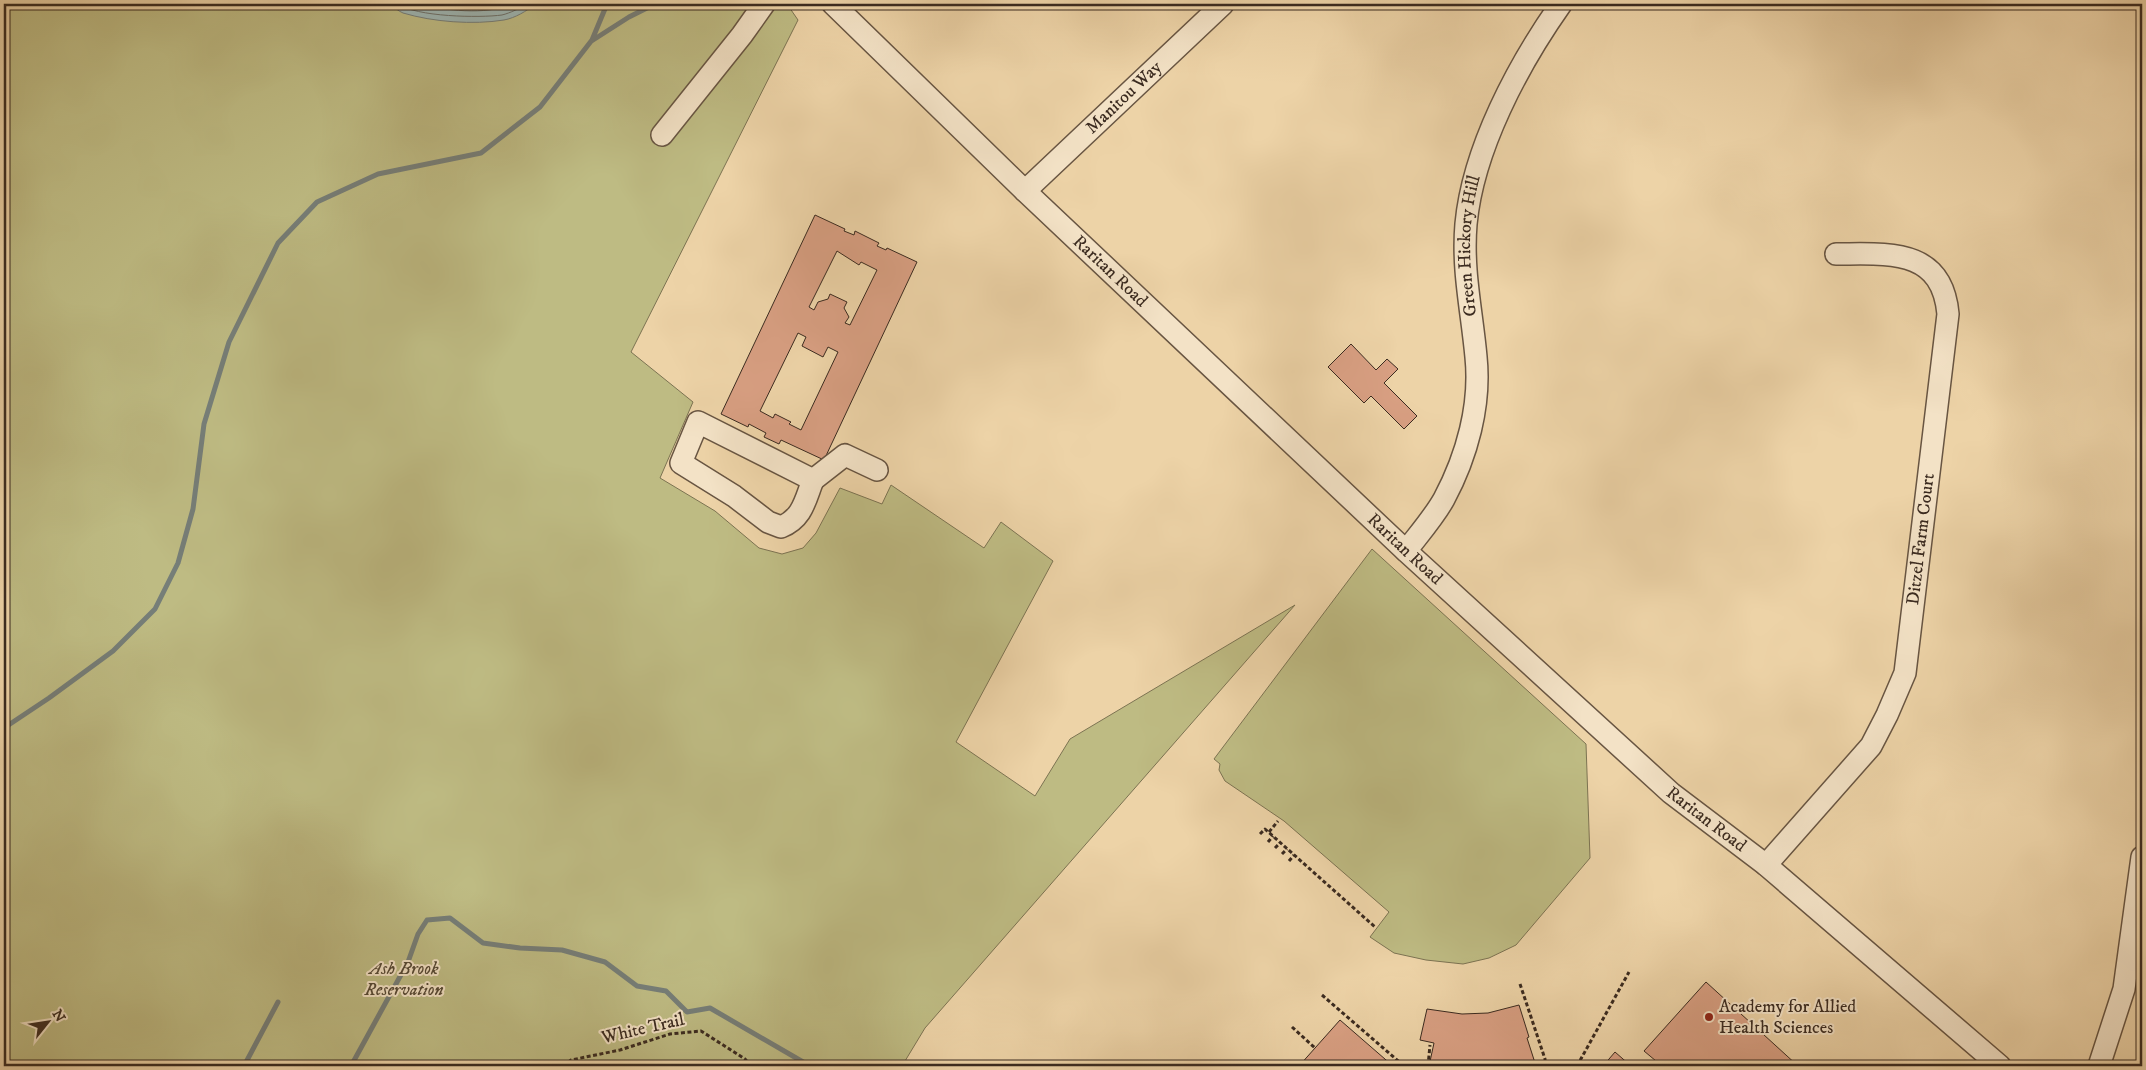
<svg xmlns="http://www.w3.org/2000/svg" width="2146" height="1070" viewBox="0 0 2146 1070" font-family="'IM FELL DW Pica',serif">
	<style>
		.green { fill: #bebb83; stroke: #7c7352 }
		.water { fill: #9db5b2; stroke: #767e78 }
		.lines { fill: none; stroke-linecap: round; stroke-linejoin: round }
		.shore { stroke: #6c7069; stroke-width: 1 }
		.stream { stroke: #767e78; stroke-width: 5 }
		.building { fill: #d89f82; stroke: #3b2b20; fill-rule: evenodd }
		.minor-casing { stroke: #685542; stroke-width: 24 }
		.path { stroke: #3b2b20; stroke-width: 3; stroke-dasharray: 4 2.5; stroke-linecap: butt }
		.minor { stroke: #f3e2c6; stroke-width: 21 }
		.poi-dot { fill: #8f2418; stroke: #f3e2c6; stroke-width: 2 }
		.labels { text-anchor: middle; dominant-baseline: central; stroke-width: 4; stroke-linejoin: round; paint-order: stroke }
		.street-label { font-size: 18px; fill: #3b2b20; stroke: #f3e2c6 }
		.park-label { font-size: 18px; font-style: italic; fill: #554834; stroke: #f3e2c6 }
		.poi-label { font-size: 18px; fill: #3b2b20; stroke: #f3e2c6; text-anchor: start }
	</style>
	<rect width="100%" height="100%" fill="#edd3a7"/>
	<filter id="stains"><feTurbulence type="fractalNoise" baseFrequency=".004" numOctaves="4"/><feColorMatrix values="0 0 0 0 .2 0 0 0 0 .09 0 0 0 0 .02 0 0 0 .5 -.17"/></filter>
	<radialGradient id="worn" r=".72"><stop offset=".6" stop-color="#630" stop-opacity="0"/><stop offset="1" stop-color="#630" stop-opacity=".3"/></radialGradient>
	<!-- green -->
	<g class="green">
		<polygon points="4,4 787,4 798,20 631,352 693,402 660,478 715,511 759,548 782,554 803,548 816,533 840,488 882,504 891,485 984,548 1001,522 1053,561 956,742 1035,796 1070,739 1295,605 925,1028 902,1066 4,1066"/>
		<polygon points="1372,549 1586,744 1590,858 1516,945 1489,958 1463,964 1426,960 1394,953 1370,937 1389,912 1284,821 1225,781 1219,770 1220,764 1214,759"/>
	</g>
	<!-- water -->
	<path class="water" d="M 390,4 L 535,4 C 527,11 515,18 504,20 C 473,25 433,22 403,13 C 398,11 394,7 390,4 Z"/>
	<g class="lines">
		<!-- shore -->
		<g class="shore">
			<path d="M 398,4 C 416,17 480,18 502,15 C 510,13 521,8 527,4"/>
			<path d="M 416,4 C 446,10 484,16 513,4"/>
		</g>
		<!-- stream -->
		<g class="stream">
			<polyline points="593,40 629,17 655,4"/>
			<polyline points="4,728 49,698 113,651 155,609 178,563 193,509 204,424 229,342 278,243 317,202 378,174 481,153 540,107 592,40 607,4"/>
			<polyline points="244,1066 278,1002"/>
			<polyline points="351,1066 408,962 418,934 427,920 450,918 483,943 520,948 562,950 605,962 637,986 666,991 687,1012 710,1008 810,1066"/>
		</g>
	</g>
	<!-- building -->
	<g class="building">
		<path d="M 815,215 L 845,229 L 844,231 L 854,235 L 855,231 L 879,243 L 877,246 L 886,250 L 887,248 L 917,262 L 824,460 L 781,440 L 779,444 L 764,437 L 766,433 L 749,424 L 748,427 L 721,414 ZM 837,251 L 859,265 L 861,262 L 877,270 L 850,325 L 845,323 L 849,317 L 844,308 L 847,302 L 830,294 L 828,299 L 818,302 L 814,310 L 809,307 ZM 798,333 L 806,337 L 802,346 L 823,357 L 828,347 L 838,352 L 801,430 L 789,424 L 791,422 L 775,414 L 773,418 L 760,411 Z"/>
		<polygon points="1351,344 1376,370 1387,359 1398,369 1384,383 1417,416 1404,429 1371,396 1364,403 1328,367"/>
		<polygon points="1706,982 1798,1066 1662,1066 1644,1051"/>
		<polygon points="1519,1005 1529,1037 1527,1038 1536,1066 1540,1066 1429,1066 1434,1043 1420,1040 1427,1009 1462,1014 1488,1013"/>
		<polygon points="1340,1020 1393,1066 1299,1066"/>
		<polygon points="1615,1052 1631,1066 1603,1066"/>
	</g>
	<g class="lines">
		<defs>
			<g id="minor">
				<path id="s1" d="M 833,4 L 1025,191 L 1406,551 L 1671,793 L 1766,865 L 2000,1066"/>
				<polyline points="662,135 742,35 764,4"/>
				<path id="s2" d="M 1025,191 L 1223,4"/>
				<path d="M 698,422 L 813,480 C 805,500 803,518 781,527 L 768,522 L 734,496 L 681,463 Z"/>
				<polyline points="813,480 845,455 877,470"/>
				<path id="s3" d="M 1406,551 C 1419,534 1434,517 1444,499 C 1467,456 1481,405 1476,357 C 1472,312 1462,270 1466,224 C 1473,149 1518,65 1561,4"/>
				<path id="s4" d="M 1766,865 L 1871,746 L 1887,715 L 1905,673 L 1948,314 C 1942,247 1887,254 1836,254"/>
				<polyline points="2099,1066 2124,989 2142,857"/>
			</g>
		</defs>
		<!-- minor casing -->
		<use href="#minor" class="minor-casing"/>
		<!-- path -->
		<g class="path">
			<polyline points="1269,832 1278,821"/>
			<polyline points="1260,834 1265,829 1375,927"/>
			<polyline points="1268,842 1273,836"/>
			<polyline points="1275,848 1280,843"/>
			<polyline points="1282,854 1287,849"/>
			<polyline points="1289,861 1294,855"/>
			<polyline points="1520,984 1545,1059 1545,1066"/>
			<polyline points="1322,995 1404,1066"/>
			<polyline points="1292,1027 1315,1048"/>
			<polyline points="563,1066 571,1060 620,1050 670,1034 701,1031 745,1059 751,1066"/>
			<polyline points="1428,1066 1430,1045"/>
			<polyline points="1577,1066 1629,972"/>
		</g>
		<!-- minor -->
		<use href="#minor" class="minor"/>
	</g>
	<!-- markers -->
	<circle class="poi-dot" cx="1709" cy="1017" r="5"/>
	<g class="labels">
		<!-- street labels -->
		<g class="street-label">
			<text stroke="none"><textPath href="#s2" startOffset="136">Manitou Way</textPath></text>
			<text stroke="none"><textPath href="#s3" startOffset="324">Green Hickory Hill</textPath></text>
			<text stroke="none"><textPath href="#s1" startOffset="385">Raritan Road</textPath></text>
			<text stroke="none"><textPath href="#s4" startOffset="374">Ditzel Farm Court</textPath></text>
			<text stroke="none"><textPath href="#s1" startOffset="790">Raritan Road</textPath></text>
			<text stroke="none"><textPath href="#s1" startOffset="1195">Raritan Road</textPath></text>
			<text transform="translate(643 1029) rotate(-13)">White Trail</text>
		</g>
		<!-- park labels -->
		<g class="park-label">
			<text x="404" y="969">Ash Brook<tspan x="404" dy="21">Reservation</tspan></text>
		</g>
		<!-- poi labels -->
		<g class="poi-label">
			<text x="1719" y="1007">Academy for Allied<tspan x="1719" dy="21">Health Sciences</tspan></text>
		</g>
	</g>
	<!-- margin -->
	<rect width="2146" height="1070" fill="none" stroke="#edd3a7" stroke-width="20"/>
	<rect x="5" y="5" width="2136" height="1060" fill="none" stroke="#3b2b20" stroke-width="2.5"/>
	<rect x="10" y="10" width="2126" height="1050" fill="none" stroke="#3b2b20"/>
	<!-- north arrow -->
	<g transform="translate(48 1022) rotate(60)" stroke="#f3e2c6" stroke-width="4" paint-order="stroke">
	<path d="M0-4L9 19L0 12L-9 19Z" fill="#3b2b20"/>
	<text y="-8" font-size="14" font-weight="bold" text-anchor="middle" fill="#3b2b20">N</text>
	</g>
	<rect width="100%" height="100%" filter="url(#stains)"/>
	<rect width="100%" height="100%" fill="url(#worn)"/>
</svg>
